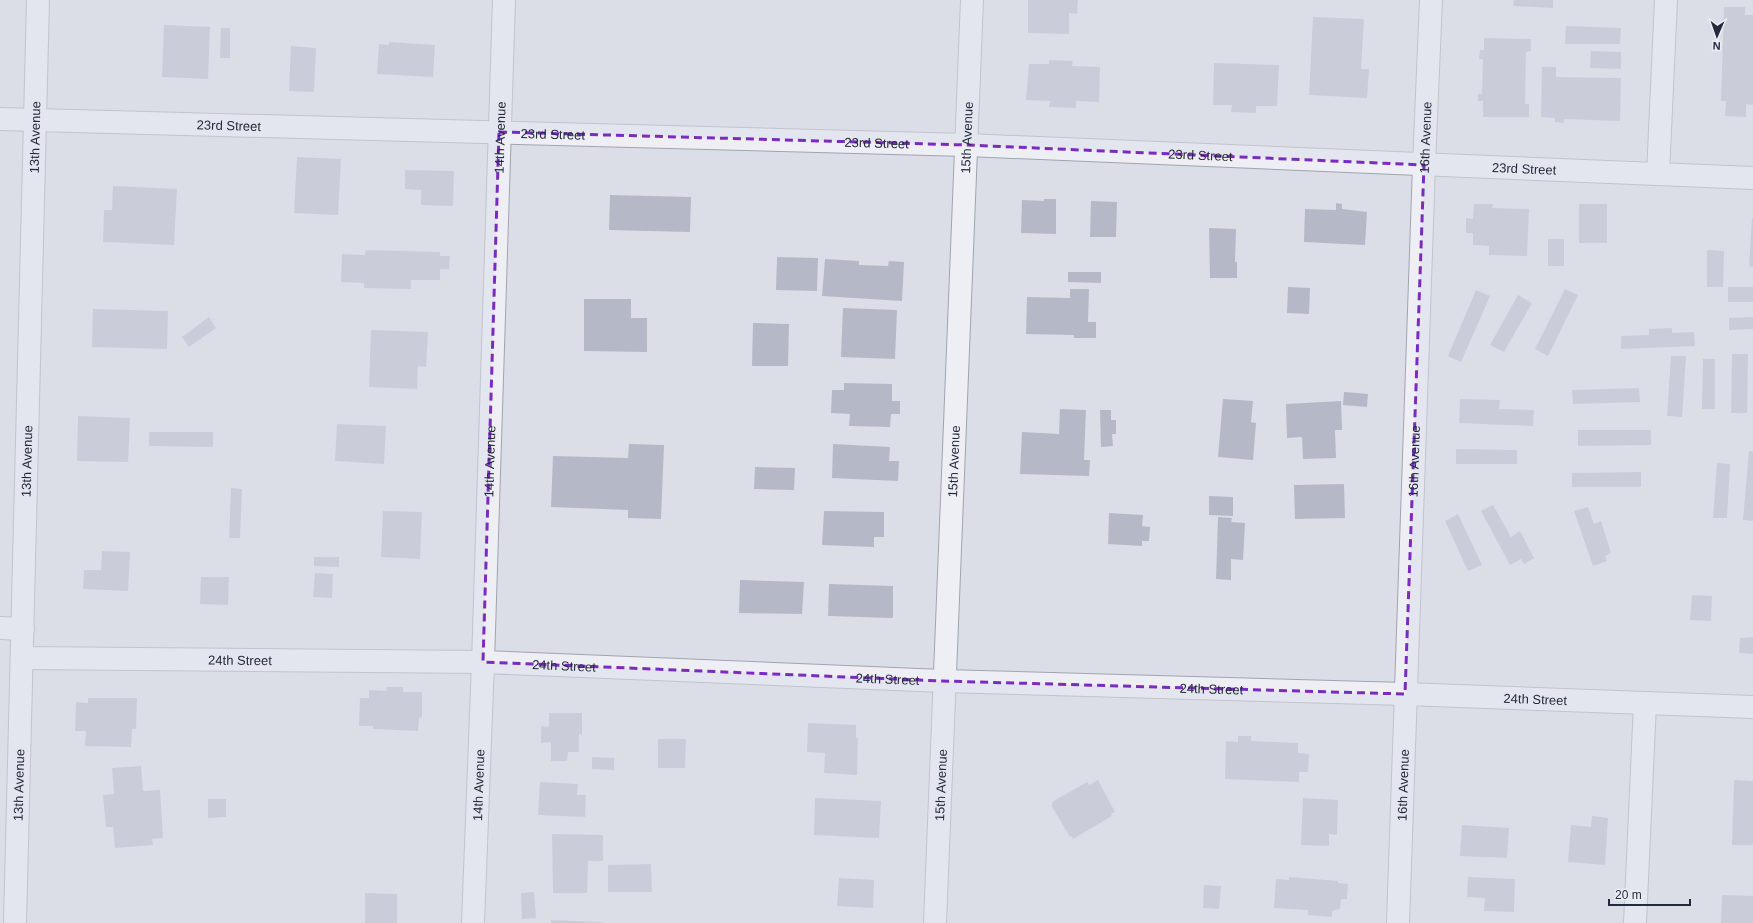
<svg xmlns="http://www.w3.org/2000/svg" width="1753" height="923" viewBox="0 0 1753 923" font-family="Helvetica,sans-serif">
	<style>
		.building { fill: #b5b9c7 }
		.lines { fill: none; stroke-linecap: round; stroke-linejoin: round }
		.minor-casing { stroke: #a0a4b1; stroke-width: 24 }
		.minor { stroke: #eeeff5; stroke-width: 22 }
		.marked { fill: none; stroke: #7b2cbf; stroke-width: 3; stroke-dasharray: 8 5; stroke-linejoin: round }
		.labels { text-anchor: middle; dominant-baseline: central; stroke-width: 3.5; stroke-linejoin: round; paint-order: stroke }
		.street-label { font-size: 13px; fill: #242a3d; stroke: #eaedf4 }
	</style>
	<rect width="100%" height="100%" fill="#dbdee7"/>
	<!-- building -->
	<g class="building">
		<polygon points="1028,0 1078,0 1077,14 1069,13 1069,34 1028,33"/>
		<polygon points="1514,0 1553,0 1553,8 1513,6"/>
		<polygon points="1724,7 1745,7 1745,15 1753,15 1753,105 1746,104 1746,117 1725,116 1726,101 1721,101"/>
		<polygon points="1313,17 1364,19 1361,69 1369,69 1367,98 1309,95"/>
		<polygon points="164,25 210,27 208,79 162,77"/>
		<polygon points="1566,26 1621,28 1620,44 1565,44"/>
		<polygon points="221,28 230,28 230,58 220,58"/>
		<polygon points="1484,38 1531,39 1531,51 1526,52 1525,104 1529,104 1529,117 1483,117 1483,101 1478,101 1478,94 1482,94 1483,59 1479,59 1480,50 1484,50"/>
		<polygon points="389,42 435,45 433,77 377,74 379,44 389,45"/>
		<polygon points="291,46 316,48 314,92 289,91"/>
		<polygon points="1591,51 1621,52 1621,69 1590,68"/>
		<polygon points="1049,60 1073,61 1072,66 1100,67 1099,102 1076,101 1076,108 1049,107 1050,101 1026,100 1029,64 1049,64"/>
		<polygon points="1214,63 1279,65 1277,106 1256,106 1256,113 1231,112 1232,105 1213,105"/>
		<polygon points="1542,67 1556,67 1556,77 1621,78 1620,121 1564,119 1564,123 1555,122 1555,118 1541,117"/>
		<polygon points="297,157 341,159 338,215 294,213"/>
		<polygon points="405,170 454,171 453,206 421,205 421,190 405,189"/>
		<polygon points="113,186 177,189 174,245 103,242 104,210 112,210"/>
		<polygon points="610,195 691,197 690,232 609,230"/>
		<polygon points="1044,199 1056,199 1056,234 1021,233 1022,200 1044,201"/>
		<polygon points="1091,201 1117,202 1116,237 1090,237"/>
		<polygon points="1336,203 1342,204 1342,209 1367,212 1365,245 1304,242 1305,209 1336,210"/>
		<polygon points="1474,204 1493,204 1492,208 1529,209 1527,256 1489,255 1489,246 1473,245 1473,233 1466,233 1466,218 1473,219"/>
		<rect x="1579" y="204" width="28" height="39"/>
		<polygon points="1752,218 1753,218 1753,267 1749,266"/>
		<polygon points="1209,228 1236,229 1235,262 1237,262 1237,278 1210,278"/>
		<rect x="1548" y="239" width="16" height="27"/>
		<polygon points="366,250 440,252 440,256 450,256 449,269 440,269 440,280 411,280 411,289 364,288 364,283 341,282 342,254 365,255"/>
		<polygon points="1707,250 1724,251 1723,287 1707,287"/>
		<polygon points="777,257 818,258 817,291 776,290"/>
		<polygon points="825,259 859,261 859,265 888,266 889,261 904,262 902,301 822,296"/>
		<polygon points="1068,272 1101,272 1101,283 1068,282"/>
		<polygon points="1288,287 1310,288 1309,314 1287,313"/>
		<rect x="1728" y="287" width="25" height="15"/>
		<polygon points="1070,289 1089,289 1088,322 1096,322 1096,338 1074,338 1074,335 1026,334 1027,297 1070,298"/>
		<polygon points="1565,289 1578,295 1548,356 1535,349"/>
		<polygon points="1476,290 1490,296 1461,362 1448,356"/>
		<polygon points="1518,295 1532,303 1504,352 1490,345"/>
		<polygon points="584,299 631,299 631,318 647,318 647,352 584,351"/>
		<polygon points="843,308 897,310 895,359 841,357"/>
		<polygon points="93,309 168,311 167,349 92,347"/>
		<polygon points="209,317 216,328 189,347 182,337"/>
		<polygon points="1753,317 1753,329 1729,330 1729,318"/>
		<polygon points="753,323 789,324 788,366 752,366"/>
		<polygon points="1672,328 1672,333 1694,332 1695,346 1621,349 1621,336 1649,335 1649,329"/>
		<polygon points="371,330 428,332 426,367 418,366 417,389 369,387"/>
		<polygon points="1732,354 1748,354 1747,413 1731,413"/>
		<polygon points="1671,356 1686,356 1682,417 1667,416"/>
		<polygon points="1703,359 1715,359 1715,409 1702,409"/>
		<polygon points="844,383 892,384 892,401 900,401 900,414 891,414 890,427 849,426 850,414 831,413 832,390 844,390"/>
		<polygon points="1639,388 1640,402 1573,404 1572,390"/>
		<polygon points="1344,392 1368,394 1367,407 1343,405"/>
		<polygon points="1223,399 1253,401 1251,422 1256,423 1253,460 1218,457"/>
		<polygon points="1460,399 1500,400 1499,409 1534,410 1533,426 1459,423"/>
		<polygon points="1341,401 1342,430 1335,430 1336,458 1303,459 1302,437 1287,438 1286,404"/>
		<polygon points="1060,409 1086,410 1084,460 1090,460 1089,476 1020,474 1022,432 1059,434"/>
		<polygon points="1100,410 1111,410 1111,420 1116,420 1116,434 1112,434 1113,446 1101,447"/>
		<polygon points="78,416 130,418 128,462 77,461"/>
		<polygon points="337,424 386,426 384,464 335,461"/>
		<polygon points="1578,430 1651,430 1651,445 1578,446"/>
		<polygon points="149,432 213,432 213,447 149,446"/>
		<polygon points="629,444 664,445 661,519 628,518 628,510 551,507 553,456 628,458"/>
		<polygon points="833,444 890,447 889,461 899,461 898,481 832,478"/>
		<polygon points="1456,449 1517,450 1517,464 1456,464"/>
		<polygon points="1749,451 1753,451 1753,521 1743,520"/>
		<polygon points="1717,463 1730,464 1727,518 1713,518"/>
		<polygon points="755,467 795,468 794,490 754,489"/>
		<polygon points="1641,472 1641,487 1572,487 1572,473"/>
		<polygon points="1344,484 1345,518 1295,519 1294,485"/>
		<polygon points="231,488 242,489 240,538 229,538"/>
		<polygon points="1209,496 1233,497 1233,516 1209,515"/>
		<polygon points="1493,505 1511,537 1520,531 1534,558 1524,564 1521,559 1510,565 1481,511"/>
		<polygon points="1588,507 1594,524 1601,521 1611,553 1605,556 1607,561 1593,566 1574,511"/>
		<polygon points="383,511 422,512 420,559 381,557"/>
		<polygon points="824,511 884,512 884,537 874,537 874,547 822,545"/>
		<polygon points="1109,513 1143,515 1142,526 1150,527 1149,541 1142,541 1142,546 1108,544"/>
		<polygon points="1458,514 1482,565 1468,571 1445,521"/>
		<polygon points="1218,517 1232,518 1231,522 1245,523 1243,560 1231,559 1231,580 1216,579"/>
		<polygon points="102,551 130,552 128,591 83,589 84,570 101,570"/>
		<polygon points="314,557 339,557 339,567 314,566"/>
		<polygon points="315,573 333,574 332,598 313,597"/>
		<polygon points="201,577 229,577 228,605 200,604"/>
		<polygon points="740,580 804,582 802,614 739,613"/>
		<polygon points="829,584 893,586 893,618 828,616"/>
		<polygon points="1692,595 1712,596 1711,621 1690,620"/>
		<polygon points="1753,637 1753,654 1739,653 1740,638"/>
		<polygon points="387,687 403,687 403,692 422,692 422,717 419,718 418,731 373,729 373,726 359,726 360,698 369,698 369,690 386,691"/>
		<polygon points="88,698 137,698 136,729 132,729 131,747 85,746 86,731 75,731 76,702 88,703"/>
		<polygon points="549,713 582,713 582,735 579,734 579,752 568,752 567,761 551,761 551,742 541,743 541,726 549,727"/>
		<polygon points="808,723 856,725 856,738 858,738 857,775 824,773 825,753 807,752"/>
		<polygon points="1238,736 1251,736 1251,741 1298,743 1298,753 1309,754 1308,772 1299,772 1299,782 1225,779 1226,741 1238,742"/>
		<polygon points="658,739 686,739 685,768 658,768"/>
		<polygon points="592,757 614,758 614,770 592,769"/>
		<polygon points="141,766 143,791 160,790 163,838 152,839 153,845 115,848 113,827 106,827 103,795 114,794 112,768"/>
		<polygon points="1098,780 1115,812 1111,814 1112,816 1073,839 1072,836 1070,837 1051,805 1053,804 1052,802 1087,782 1089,785"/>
		<polygon points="1734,780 1753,781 1753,845 1732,845"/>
		<polygon points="540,782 578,784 577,795 586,795 585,817 538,815"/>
		<polygon points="815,798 881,801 879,838 814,835"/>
		<polygon points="1303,798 1338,800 1337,835 1329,834 1329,846 1301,845"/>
		<polygon points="208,799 226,799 226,817 208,818"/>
		<polygon points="1592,816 1608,818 1605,865 1568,862 1571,825 1591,827"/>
		<polygon points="1462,825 1509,828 1507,858 1460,856"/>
		<polygon points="552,834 603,835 603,861 588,861 587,893 553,893"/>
		<polygon points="651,864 652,892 608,892 608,865"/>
		<polygon points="1289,877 1338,881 1338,883 1348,884 1347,899 1341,899 1340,909 1332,911 1332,917 1308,915 1308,910 1274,908 1276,879 1289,880"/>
		<polygon points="1468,877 1515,879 1514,912 1484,911 1485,898 1467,897"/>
		<polygon points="839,878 874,880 873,908 837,906"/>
		<polygon points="1204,885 1221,886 1219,909 1203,908"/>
		<polygon points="534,892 536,918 522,919 521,893"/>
		<polygon points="365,893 397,894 397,923 365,923"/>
		<polygon points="1722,895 1753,896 1753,923 1721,923"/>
		<polygon points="551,920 602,922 602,923 551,923"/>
	</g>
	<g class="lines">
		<defs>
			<g id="minor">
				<path id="s1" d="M 0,119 L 967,145 L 1753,178"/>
				<polyline points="1658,174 1666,0"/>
				<polyline points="0,628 23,629"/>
				<path id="s2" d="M 22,658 L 483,662 L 943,681 L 1405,694 L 1753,707"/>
				<path id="s3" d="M 15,923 L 38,0"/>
				<path id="s4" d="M 473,923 L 483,662 L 504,0"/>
				<path id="s5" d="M 935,923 L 972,0"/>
				<path id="s6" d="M 1398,923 L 1424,165 L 1431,0"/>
				<polyline points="1635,923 1645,703"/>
			</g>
		</defs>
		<!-- minor casing -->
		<use href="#minor" class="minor-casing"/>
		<!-- minor -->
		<use href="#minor" class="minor"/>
	</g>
	<!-- marked area -->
	<path d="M0 0H1753V923H0ZM 499,132 L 967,145 L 1424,165 L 1405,694 L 943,681 L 483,662 Z" fill="#dbdee7" fill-opacity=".55" fill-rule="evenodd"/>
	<path class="marked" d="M 499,132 L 967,145 L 1424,165 L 1405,694 L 943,681 L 483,662 Z"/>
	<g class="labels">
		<!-- street labels -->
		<g class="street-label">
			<text stroke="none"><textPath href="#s1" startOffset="229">23rd Street</textPath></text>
			<text stroke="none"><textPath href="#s1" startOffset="553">23rd Street</textPath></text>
			<text stroke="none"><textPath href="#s3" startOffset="786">13th Avenue</textPath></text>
			<text stroke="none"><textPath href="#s4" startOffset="786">14th Avenue</textPath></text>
			<text stroke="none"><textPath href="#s5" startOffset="786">15th Avenue</textPath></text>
			<text stroke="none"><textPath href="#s6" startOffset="786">16th Avenue</textPath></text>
			<text stroke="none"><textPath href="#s1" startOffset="877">23rd Street</textPath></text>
			<text stroke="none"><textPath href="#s1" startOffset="1201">23rd Street</textPath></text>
			<text stroke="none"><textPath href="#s1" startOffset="1525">23rd Street</textPath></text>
			<text stroke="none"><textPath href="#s5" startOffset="462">15th Avenue</textPath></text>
			<text stroke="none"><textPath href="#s6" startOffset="462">16th Avenue</textPath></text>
			<text stroke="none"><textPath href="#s3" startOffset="462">13th Avenue</textPath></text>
			<text stroke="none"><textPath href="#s4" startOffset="462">14th Avenue</textPath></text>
			<text stroke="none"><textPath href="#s2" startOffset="218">24th Street</textPath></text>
			<text stroke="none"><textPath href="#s2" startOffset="542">24th Street</textPath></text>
			<text stroke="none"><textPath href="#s2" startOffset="866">24th Street</textPath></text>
			<text stroke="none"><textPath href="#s2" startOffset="1190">24th Street</textPath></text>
			<text stroke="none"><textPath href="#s2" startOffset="1514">24th Street</textPath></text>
			<text stroke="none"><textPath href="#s3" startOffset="138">13th Avenue</textPath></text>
			<text stroke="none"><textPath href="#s4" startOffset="138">14th Avenue</textPath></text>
			<text stroke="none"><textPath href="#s5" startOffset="138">15th Avenue</textPath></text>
			<text stroke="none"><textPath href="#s6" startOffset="138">16th Avenue</textPath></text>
		</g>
	</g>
	<!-- north arrow -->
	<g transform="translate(1717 36) rotate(182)" stroke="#eaedf4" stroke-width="3" paint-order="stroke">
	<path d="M0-3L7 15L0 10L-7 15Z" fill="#242a3d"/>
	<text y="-6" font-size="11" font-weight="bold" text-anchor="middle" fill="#242a3d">N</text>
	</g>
	<!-- scale -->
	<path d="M1609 899v6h81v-6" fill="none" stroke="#242a3d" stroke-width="2"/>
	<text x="1615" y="899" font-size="12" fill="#242a3d" stroke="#eaedf4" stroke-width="3" paint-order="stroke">20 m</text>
</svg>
